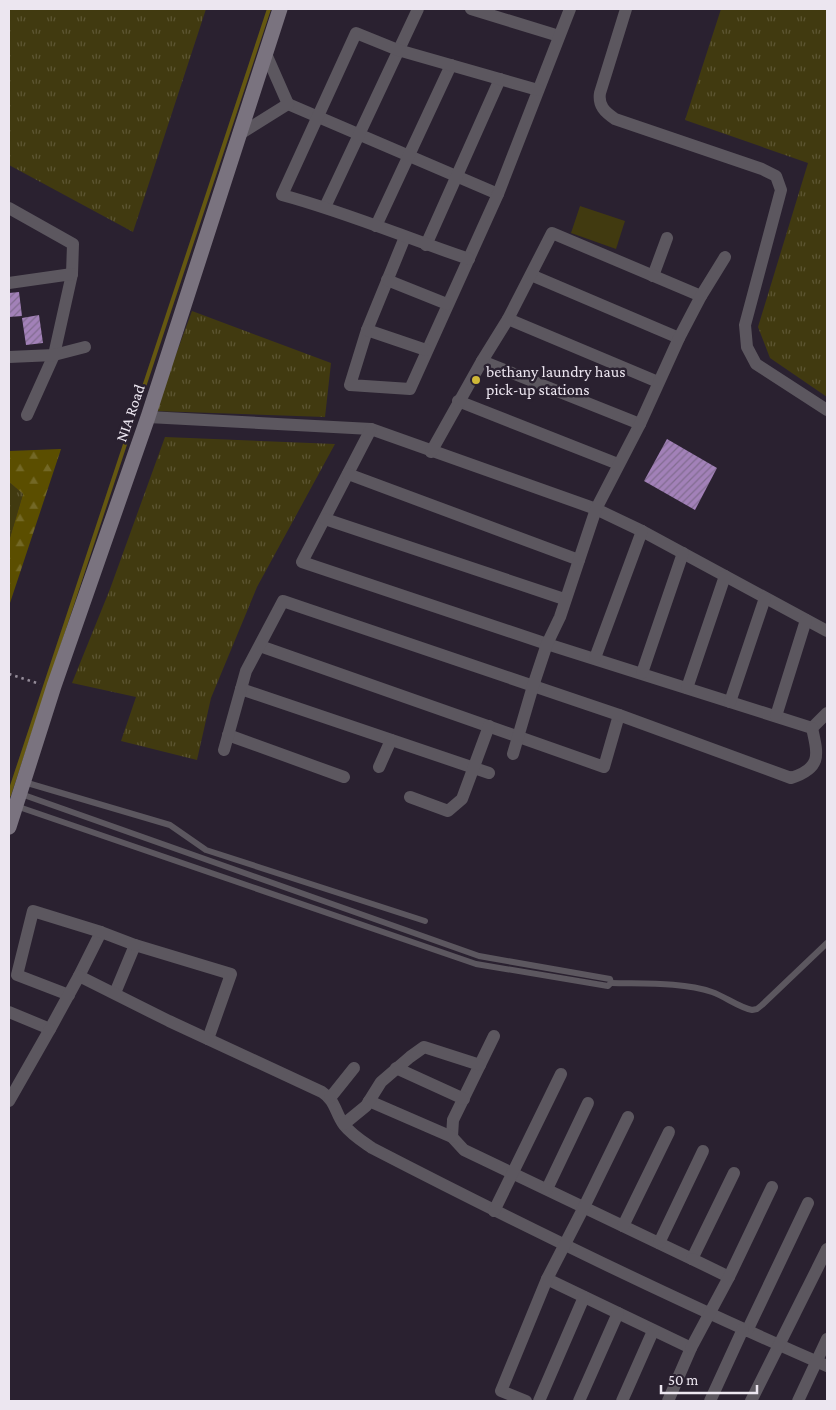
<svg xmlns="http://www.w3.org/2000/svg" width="836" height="1410" viewBox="0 0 836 1410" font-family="'Crimson Pro',serif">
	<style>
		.grass { fill: url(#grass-tufts) }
		.forest { fill: url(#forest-firs) }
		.garden { fill: #413a10 }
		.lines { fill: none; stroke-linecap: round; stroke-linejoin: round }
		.stream { stroke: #655811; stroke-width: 4 }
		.building { fill: url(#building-hatch) }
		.path { stroke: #938b98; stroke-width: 2.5; stroke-dasharray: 2.5 4; stroke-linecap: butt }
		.lane { stroke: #5c575f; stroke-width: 6 }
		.street { stroke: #5c575f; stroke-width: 12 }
		.secondary { stroke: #7a737f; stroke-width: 15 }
		.poi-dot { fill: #cfb837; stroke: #2a2130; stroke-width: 2 }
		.labels { text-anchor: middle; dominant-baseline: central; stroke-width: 5; stroke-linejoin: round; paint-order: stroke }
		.poi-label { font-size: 16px; fill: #ece6f0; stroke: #2a2130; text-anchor: start }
		.street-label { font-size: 16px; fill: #ece6f0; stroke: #2a2130 }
	</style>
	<defs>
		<pattern id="grass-tufts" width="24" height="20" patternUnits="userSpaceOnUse" patternTransform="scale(1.25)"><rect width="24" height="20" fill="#413a10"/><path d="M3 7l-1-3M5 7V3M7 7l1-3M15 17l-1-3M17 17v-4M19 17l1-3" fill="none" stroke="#5d5633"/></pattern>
		<pattern id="forest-firs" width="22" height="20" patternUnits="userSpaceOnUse" patternTransform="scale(1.25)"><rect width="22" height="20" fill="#5b4e00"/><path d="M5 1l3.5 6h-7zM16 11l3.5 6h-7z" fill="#736826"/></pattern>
		<pattern id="building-hatch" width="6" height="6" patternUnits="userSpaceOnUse" patternTransform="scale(1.25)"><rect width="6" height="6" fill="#a281b8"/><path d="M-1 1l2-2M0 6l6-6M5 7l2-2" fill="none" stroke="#826c91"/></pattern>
	</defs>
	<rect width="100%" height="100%" fill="#2a2130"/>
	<!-- grass -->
	<g class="grass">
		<polygon points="9,9 206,9 133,232 9,165"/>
		<polygon points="721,9 827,9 827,397 770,358 758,327 808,163 685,120"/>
		<polygon points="192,311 331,363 325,417 155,411"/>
		<polygon points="165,437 335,444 257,587 211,698 197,760 121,741 136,697 72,683 110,589"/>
		<polygon points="9,482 23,494 9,541"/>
	</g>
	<!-- forest -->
	<polygon class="forest" points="61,449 9,606 9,541 23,494 9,482 9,451"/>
	<!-- garden -->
	<polygon class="garden" points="580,206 625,221 616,249 571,233"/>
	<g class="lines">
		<!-- stream -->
		<polyline class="stream" points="9,795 269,9"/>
	</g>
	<!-- building -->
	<g class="building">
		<polygon points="19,292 22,316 9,317 9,293"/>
		<polygon points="39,315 43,343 26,345 22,318"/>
		<polygon points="667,439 717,468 695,510 644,481"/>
	</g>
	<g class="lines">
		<!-- path -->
		<polyline class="path" points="9,674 40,684"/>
		<!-- lane -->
		<g class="lane">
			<polyline points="24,782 170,825 206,850 425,921"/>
			<polyline points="16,806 476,964 608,986 611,983 610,979 479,956 21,794"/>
			<path d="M 611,983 C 642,984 683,982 712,992 C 726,997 738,1007 752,1010 L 757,1009 L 762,1005 L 827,943"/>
		</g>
		<!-- street -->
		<g class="street">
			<polyline points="471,9 559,36"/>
			<path d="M 626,9 L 600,93 C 598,106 605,112 615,119 L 762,169 L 776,176 L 781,190 L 745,325 L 747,347 L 756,364 L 827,410"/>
			<polyline points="288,104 498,194"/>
			<polyline points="240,134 288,104 266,54"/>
			<polyline points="325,207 418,9"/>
			<polyline points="9,208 73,244 72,274 54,355 27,415"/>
			<polyline points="376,226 451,65"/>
			<polyline points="405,237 367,330 350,385 410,389 498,194 570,9"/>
			<polyline points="426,245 500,79"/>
			<path d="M 469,259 C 406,238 346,212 282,195 L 356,33 L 398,50 L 538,90"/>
			<polyline points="531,275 679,338"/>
			<polyline points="653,276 667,238"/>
			<polyline points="387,280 447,304"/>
			<polyline points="9,283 72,274"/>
			<polyline points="508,319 658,382"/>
			<polyline points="367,330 426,350"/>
			<polyline points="9,357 54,355 85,347"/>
			<polyline points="482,361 640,424"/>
			<polyline points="458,401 618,464"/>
			<polyline points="148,417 371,429 596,509 642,531 827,631"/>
			<polyline points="371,429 302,562 547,644 812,728"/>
			<polyline points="431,452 482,361 508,319 552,233 701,296"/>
			<polyline points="348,474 579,560"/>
			<polyline points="325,519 564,599"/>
			<polyline points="260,646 604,767 619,715"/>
			<polyline points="595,658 642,531"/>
			<polyline points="642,673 683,553"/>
			<polyline points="687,688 725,576"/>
			<polyline points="241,689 489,773"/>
			<polyline points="730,702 765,598"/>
			<polyline points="776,716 806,620"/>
			<polyline points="812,728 827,713"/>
			<polyline points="228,735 344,777"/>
			<path d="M 224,750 L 246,671 L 283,601 L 619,715 L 791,778 C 822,768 818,755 812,728"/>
			<polyline points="513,754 533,686 547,644 560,617 596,509 640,424 679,338 701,296 725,257"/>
			<polyline points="379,767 391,740"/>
			<polyline points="410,797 448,811 462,799 489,726"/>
			<polyline points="79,976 101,932"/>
			<polyline points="115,993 135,945 231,974 208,1039"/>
			<polyline points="69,995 17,975 33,911 101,932 135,945"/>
			<path d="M 9,1012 L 50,1029 L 79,976 L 169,1021 L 322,1092 C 336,1101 335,1113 344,1125 C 352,1135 362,1141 372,1148 C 521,1225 673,1299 827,1366"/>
			<polyline points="494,1036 453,1120 452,1137 464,1150 692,1259 734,1173"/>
			<polyline points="396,1068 464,1099"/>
			<polyline points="330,1098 354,1068"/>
			<polyline points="9,1101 50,1029"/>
			<polyline points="369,1101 452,1137"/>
			<polyline points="344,1124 366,1106 381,1082 410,1057 424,1047 480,1065"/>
			<polyline points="547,1189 588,1103"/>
			<polyline points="494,1211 561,1074"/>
			<polyline points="623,1226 669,1132"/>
			<polyline points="659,1243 703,1151"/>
			<polyline points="692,1259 729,1277"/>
			<polyline points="547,1279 691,1348 668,1401"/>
			<polyline points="747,1331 808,1203"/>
			<polyline points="691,1348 729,1277 772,1187"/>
			<polyline points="526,1401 501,1391 547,1279 584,1207 628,1117"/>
			<polyline points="539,1401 584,1297"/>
			<polyline points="579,1401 618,1313"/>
			<polyline points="622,1401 653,1331"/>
			<polyline points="710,1401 743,1329"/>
			<polyline points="751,1401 827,1249"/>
			<polyline points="798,1401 827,1339"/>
		</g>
		<!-- secondary -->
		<polyline class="secondary" points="9,827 54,686 148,417 280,9"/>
	</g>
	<!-- markers -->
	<circle class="poi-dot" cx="476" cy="380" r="5"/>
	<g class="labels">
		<!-- poi labels -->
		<g class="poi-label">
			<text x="486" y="371">bethany laundry haus<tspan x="486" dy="18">pick-up stations</tspan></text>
		</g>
		<!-- street labels -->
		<g class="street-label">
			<text transform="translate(130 413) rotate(-71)">NIA Road</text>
		</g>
	</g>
	<!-- border -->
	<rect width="836" height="1410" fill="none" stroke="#ece6f0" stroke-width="20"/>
	<!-- scale -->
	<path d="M661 1385v8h96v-8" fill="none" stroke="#ece6f0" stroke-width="2.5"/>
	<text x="668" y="1385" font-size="15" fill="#ece6f0" stroke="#2a2130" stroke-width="4" paint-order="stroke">50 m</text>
</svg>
